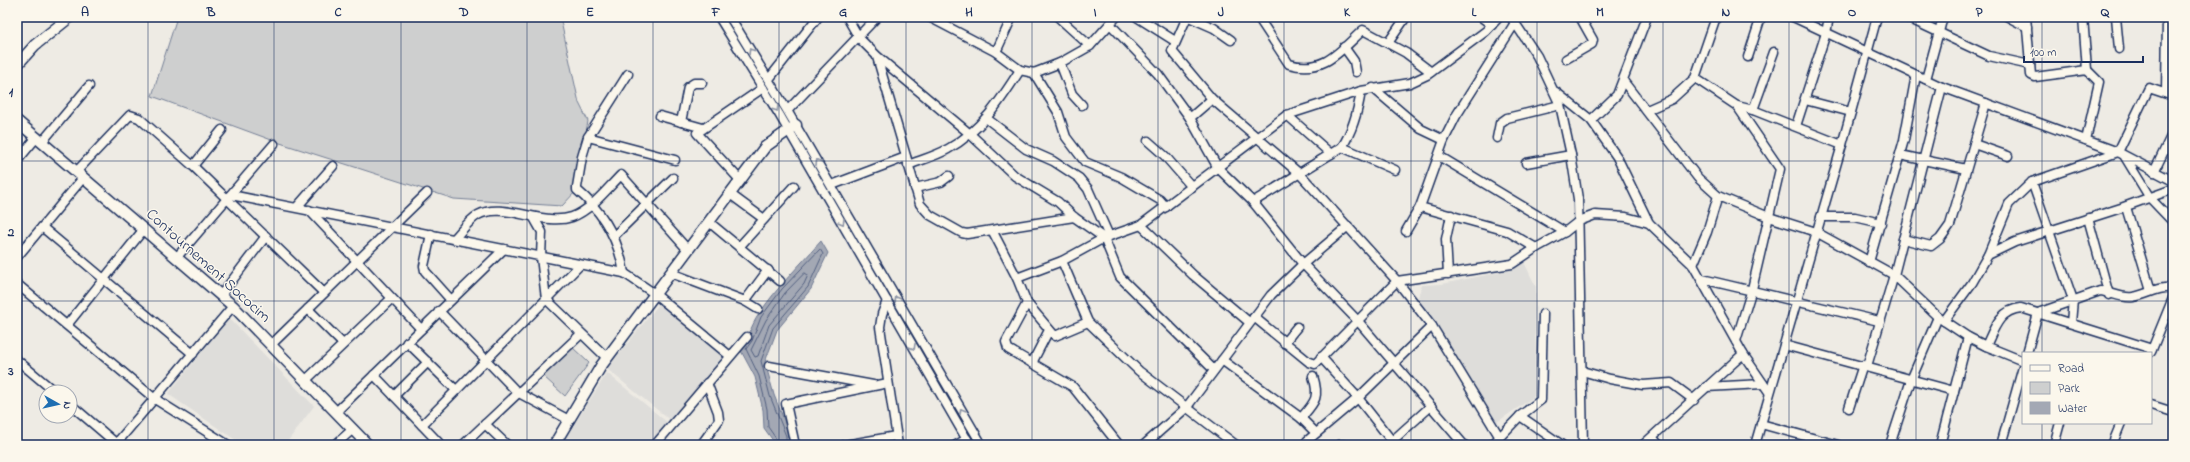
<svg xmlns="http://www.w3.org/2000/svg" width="2190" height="462" viewBox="0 0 2190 462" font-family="'Indie Flower',sans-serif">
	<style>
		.built { fill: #deddda }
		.green { fill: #cecfcf; stroke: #747f96 }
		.water { fill: #a3a8b4; stroke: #6d7892 }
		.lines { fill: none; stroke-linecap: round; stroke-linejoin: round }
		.shore { stroke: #515f80; stroke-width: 1 }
		.minor-casing { stroke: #1b2f5e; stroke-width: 11 }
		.tertiary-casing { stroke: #1b2f5e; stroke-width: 13 }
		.minor { stroke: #fbf7ec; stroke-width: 8 }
		.tertiary { stroke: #fbf7ec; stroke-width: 10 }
		.oneway { stroke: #8b93a5 }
		.grid { fill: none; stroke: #1b2f5e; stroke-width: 1; stroke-opacity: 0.55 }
		.labels { text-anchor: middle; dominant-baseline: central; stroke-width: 3; stroke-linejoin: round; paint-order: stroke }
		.street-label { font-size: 16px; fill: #1b2f5e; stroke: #fbf7ec }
		.neatline { fill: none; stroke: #1b2f5e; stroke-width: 1.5 }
		.grid-label { font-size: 13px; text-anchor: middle; font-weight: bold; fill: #1b2f5e }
	</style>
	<rect width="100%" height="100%" fill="#eeebe4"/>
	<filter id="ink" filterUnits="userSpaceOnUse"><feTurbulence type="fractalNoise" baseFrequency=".025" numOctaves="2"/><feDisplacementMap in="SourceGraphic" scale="8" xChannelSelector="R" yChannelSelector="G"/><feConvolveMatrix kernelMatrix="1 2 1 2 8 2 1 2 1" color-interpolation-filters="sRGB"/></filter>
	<g filter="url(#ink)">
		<!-- built -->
		<g class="built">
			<polygon points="1523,260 1536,287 1535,396 1497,422 1418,297 1422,285 1442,284 1501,272"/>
			<polygon points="659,304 723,356 671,421 607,369"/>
			<polygon points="229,318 314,406 285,445 243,445 168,394"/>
			<polygon points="607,373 668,423 649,445 569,445 565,439"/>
		</g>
		<!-- green -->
		<g class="green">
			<polygon points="177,17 560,17 579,103 588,121 576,191 562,206 454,199 277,142 152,96"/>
			<polygon points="571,346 589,363 565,396 543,376"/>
		</g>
		<!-- water -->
		<path class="water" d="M 821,241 L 828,253 L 811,289 L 777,330 L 765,362 L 774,395 L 790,435 L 790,445 L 772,445 L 774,442 L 764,428 L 763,410 L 755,377 L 740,349 C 749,338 751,325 759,314 C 777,287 800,265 821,241 Z"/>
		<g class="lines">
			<!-- shore -->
			<g class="shore">
				<polygon points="805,273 808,275 804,284 769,325 758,356 755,357 751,350 766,320 785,293"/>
				<polyline points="777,445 777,440 768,427 767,409 759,376 746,349 752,341 761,317 782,289 820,249 823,254 808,287 773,328 761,361 770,396 786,436 786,445"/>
			</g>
			<defs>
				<g id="minor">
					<polyline points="719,17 779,114 970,445"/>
					<polyline points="730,17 785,107 982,445"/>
					<polyline points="847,17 859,38 877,56 970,134 1015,176 1058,202 1074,217 1104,238 1120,277 1214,370"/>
					<polyline points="929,17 996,52 1020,70 1034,73 1060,63 1090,46 1116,17"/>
					<polyline points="1058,17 1090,46"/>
					<polyline points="1137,17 1175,41"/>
					<polyline points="1187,17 1172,51 1212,99 1300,174 1397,281 1432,326 1499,436"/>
					<polyline points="1189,17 1214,28 1231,40"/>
					<path d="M 1258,17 L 1289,64 C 1324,74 1340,51 1363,30 L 1406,53 L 1431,72"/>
					<polyline points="1481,17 1492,25"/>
					<polyline points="1511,17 1537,56 1560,105 1571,155 1578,199 1583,445"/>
					<polyline points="1793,17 1942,87 2118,152 2173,181"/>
					<polyline points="1906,17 1989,56 2030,65"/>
					<polyline points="2008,17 2027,27"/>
					<polyline points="2026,17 2031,75 2035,77 2087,70 2099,82 2086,140"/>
					<polyline points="2083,17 2087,70"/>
					<polyline points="2116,17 2119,49"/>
					<polyline points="1110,24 1158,74 1190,118 1218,168 1253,202 1303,264 1358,321 1464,445"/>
					<polyline points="1388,43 1406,17"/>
					<polyline points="1344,47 1354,61 1356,72"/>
					<polyline points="996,52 1012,17"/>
					<polyline points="877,57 920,204 930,215 962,233 967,234 1074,217"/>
					<polyline points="1748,57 1761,17"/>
					<polyline points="1566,59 1592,44 1593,40 1580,17"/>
					<polyline points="1060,63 1072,94 1082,105"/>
					<polyline points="1034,73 1058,112 1066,137 1085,162 1121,177 1160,200 1166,207"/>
					<polyline points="1695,78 1737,106 1780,169 1752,289 1736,341"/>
					<polyline points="769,79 818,17"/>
					<polyline points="1926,79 1943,17"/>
					<polyline points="1624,82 1698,178 1718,196 1769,217 1816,232 1894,275 1938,317 1968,337 1986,346 2023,361"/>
					<polyline points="1373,88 1421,129 1444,140"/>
					<polyline points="1556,92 1591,120 1617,157 1649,223 1693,265 1743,354 1769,392"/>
					<polyline points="2166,93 2167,17"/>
					<polyline points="1805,100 1851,112"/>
					<polyline points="1737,106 1753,110 1774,52"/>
					<polyline points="788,110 877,17"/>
					<polyline points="1647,110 1672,99 1695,78 1716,17"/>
					<polyline points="1753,110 1842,145"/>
					<polyline points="1287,115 1331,154"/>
					<polyline points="660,116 703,128"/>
					<polyline points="986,118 1026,149 1053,161 1079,178 1088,189 1109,236"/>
					<polyline points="1190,118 1212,99"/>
					<polyline points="1591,120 1617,95 1647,17"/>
					<polyline points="681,122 688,87 694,83 702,83"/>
					<polyline points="1796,126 1826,33 1829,17"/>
					<polyline points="588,137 675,160"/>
					<polyline points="1497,138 1500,123 1507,118 1560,105"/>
					<polyline points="1148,141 1165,156 1192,187"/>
					<polyline points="42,142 89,86"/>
					<polyline points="1974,144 2008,156"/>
					<polyline points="1342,147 1395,170"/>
					<polyline points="1900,155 1966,169"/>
					<polyline points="1439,156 1565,232"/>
					<polyline points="2125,157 2150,198 2173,222"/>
					<polyline points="17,161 37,137"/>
					<polyline points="1526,163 1571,155"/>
					<path d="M 908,165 C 921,160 936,156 948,149 C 981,131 1001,100 1020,70"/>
					<polyline points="193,166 222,130"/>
					<polyline points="76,172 130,115 139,118 193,166 324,293"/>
					<polyline points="2154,172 2173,132"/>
					<polyline points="740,180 697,133 763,88"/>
					<polyline points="2032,182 2073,300 2071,323"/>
					<polyline points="832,185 906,157"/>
					<polyline points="915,188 941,182 949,176"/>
					<polyline points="730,194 764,219"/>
					<polyline points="231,195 624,273 655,294 730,356"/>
					<path d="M 1253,202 L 1342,147 C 1353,130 1358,111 1361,91"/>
					<polyline points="297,207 333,166"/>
					<polyline points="1420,207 1507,231 1536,248"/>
					<polyline points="2126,207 2151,291"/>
					<polyline points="309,210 421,329"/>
					<polyline points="1821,217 1855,217 1881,223"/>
					<polyline points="534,218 542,232 541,257 546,299 607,358"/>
					<polyline points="2088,218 2109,295"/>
					<polyline points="709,222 780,281"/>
					<polyline points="1141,225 1193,275 1249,322"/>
					<polyline points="42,227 193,354"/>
					<polyline points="1406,231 1420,207 1444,140 1456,116 1515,23"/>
					<polyline points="993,232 1017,278 1027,303 1055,336 1088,322"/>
					<polyline points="431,234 424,266 425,271 451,300"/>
					<polyline points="614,236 673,178"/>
					<path d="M 454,239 C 461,232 469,220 478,215 C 503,201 543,227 572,217 C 591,210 607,189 621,175 L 688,250"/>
					<polyline points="1903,239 1931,246 1940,239 1950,225 1986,103"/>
					<polyline points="739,247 794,186"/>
					<polyline points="1988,255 2009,204 2032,182 2118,152 2149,88 2173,96"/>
					<polyline points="17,257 83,178"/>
					<polyline points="177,257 274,144"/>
					<polyline points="1062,261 1088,322 1139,371 1236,445"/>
					<polyline points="1869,262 1904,140 1916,75"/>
					<polyline points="1693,265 1707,232 1718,196"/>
					<path d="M 624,273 C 619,240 603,212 577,190 L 577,187 L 582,157 L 588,137 L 628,74"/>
					<polyline points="671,273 745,301 758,309"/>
					<polyline points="1448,274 1446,239 1451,215"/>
					<polyline points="1017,278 1062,261 1104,238 1141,225 1287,115 1361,91 1410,83 1427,75 1486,31 1499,17"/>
					<polyline points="1702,279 1879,321"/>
					<polyline points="17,284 155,399 228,445"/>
					<polyline points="221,295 266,236"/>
					<polyline points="745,301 768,270"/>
					<polyline points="887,301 882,314 880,327 898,445"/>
					<polyline points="1027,303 1006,342 1008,349 1073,387 1119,445"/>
					<polyline points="308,309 343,344"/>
					<polyline points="439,311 517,392 569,420"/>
					<polyline points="1254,317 1309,362 1315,364 1397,281 1512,264 1536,248 1565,232 1579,221 1595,215 1626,217 1649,223"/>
					<polyline points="1944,321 1972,283 1988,255 2015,242 2121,208 2173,189"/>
					<polyline points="67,325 144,229"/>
					<polyline points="407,342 456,390"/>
					<polyline points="1284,343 1297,327"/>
					<polyline points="272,344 427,193"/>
					<polyline points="1784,345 1954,391"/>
					<path d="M 1986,346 C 1994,329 1999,310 2021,308 L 2152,349"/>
					<polyline points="2151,352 2173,298"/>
					<path d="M 2027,353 L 2038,313 L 2100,291 C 2111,292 2122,299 2133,297 C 2147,295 2158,286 2173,288"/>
					<polyline points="1321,357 1358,398 1395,445"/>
					<polyline points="17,360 55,392"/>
					<polyline points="1222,360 1301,418 1316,433"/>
					<polyline points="1032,363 1049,330"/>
					<polyline points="769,366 873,385"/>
					<polyline points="1867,366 1894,275 1942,87"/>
					<polyline points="1582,371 1610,379 1643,385 1671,383 1694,400"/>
					<polyline points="374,375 441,445"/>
					<polyline points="306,380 391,299"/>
					<polyline points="1706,387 1763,384"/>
					<polyline points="394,396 428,362"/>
					<polyline points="70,404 118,445"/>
					<polyline points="2151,405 2173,412"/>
					<polyline points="1849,408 1863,365"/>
					<polyline points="337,411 504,249"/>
					<polyline points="1520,416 1562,445"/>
					<path d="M 1301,418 C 1315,402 1320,398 1313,376"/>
					<polyline points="485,424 507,445"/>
					<polyline points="1761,424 1838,445"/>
					<polyline points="422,425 580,265"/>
					<polyline points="1653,438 1659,445"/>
					<polyline points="1307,441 1358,398 1432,326"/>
					<polyline points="1392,441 1431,406"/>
					<polyline points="115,445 233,306"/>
					<polyline points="335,445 353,429"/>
					<polyline points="463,445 581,334"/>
					<polyline points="655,445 747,337"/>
					<polyline points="701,445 719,420 718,412 707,383"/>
					<polyline points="795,445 786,404 888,383"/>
					<polyline points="845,445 896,436"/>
					<polyline points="956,445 967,439"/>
					<polyline points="1144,445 1186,408 1271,295 1303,264 1348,226"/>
					<polyline points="1339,445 1344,445"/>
					<polyline points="1492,445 1520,416 1541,400 1543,314"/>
					<polyline points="1643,445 1743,354"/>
					<polyline points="1755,445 1842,145 1877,17"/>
					<polyline points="1890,445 1911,380 1938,317"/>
					<polyline points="1940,445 1968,337"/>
					<polyline points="2001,445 2023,367"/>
					<polyline points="2054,445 2060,423"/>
					<polyline points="2112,445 2121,423"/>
				</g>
				<g id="tertiary">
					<polyline points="17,65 35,45 70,17"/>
					<polyline points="17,121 233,306 368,445"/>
					<polyline points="554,445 601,366 765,147 796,125"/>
				</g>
			</defs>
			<!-- minor casing -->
			<use href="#minor" class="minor-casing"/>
			<!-- tertiary casing -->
			<use href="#tertiary" class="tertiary-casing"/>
			<!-- minor -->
			<use href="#minor" class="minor"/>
			<!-- tertiary -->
			<use href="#tertiary" class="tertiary"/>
		</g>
		<!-- one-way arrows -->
		<defs><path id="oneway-chevron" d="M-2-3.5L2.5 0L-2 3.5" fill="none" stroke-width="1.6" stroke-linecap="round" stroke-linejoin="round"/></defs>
		<g class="oneway">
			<use href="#oneway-chevron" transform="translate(751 51) rotate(-122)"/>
			<use href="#oneway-chevron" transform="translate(776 109) rotate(58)"/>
			<use href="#oneway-chevron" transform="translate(818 162) rotate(-120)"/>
			<use href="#oneway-chevron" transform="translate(842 222) rotate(60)"/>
			<use href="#oneway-chevron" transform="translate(897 299) rotate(-120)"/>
			<use href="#oneway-chevron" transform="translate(913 347) rotate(60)"/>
			<use href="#oneway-chevron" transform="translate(962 411) rotate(-120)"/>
		</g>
	</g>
	<!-- grid -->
	<path class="grid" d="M 148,17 L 148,445M 274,17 L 274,445M 401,17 L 401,445M 527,17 L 527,445M 653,17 L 653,445M 779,17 L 779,445M 906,17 L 906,445M 1032,17 L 1032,445M 1158,17 L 1158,445M 1284,17 L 1284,445M 1411,17 L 1411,445M 1537,17 L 1537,445M 1663,17 L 1663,445M 1789,17 L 1789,445M 1916,17 L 1916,445M 2042,17 L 2042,353M 17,161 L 2173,161M 17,301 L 2173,301M 2042,423 L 2042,445"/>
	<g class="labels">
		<!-- street labels -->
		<g class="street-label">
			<text transform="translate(208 266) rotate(42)">Contournement Sococim</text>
		</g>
	</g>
	<!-- margin -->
	<rect width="2190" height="462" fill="none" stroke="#fbf7ec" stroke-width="44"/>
	<!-- legend -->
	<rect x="2022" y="352" width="130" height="72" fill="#fbf7ec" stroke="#a1a7b3"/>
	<rect x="2030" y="365" width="20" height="6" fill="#fbf7ec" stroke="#a1a7b3"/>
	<text x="2058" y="372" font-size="12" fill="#1b2f5e">Road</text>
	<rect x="2030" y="382" width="20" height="12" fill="#cecfcf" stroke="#a1a7b3"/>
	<text x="2058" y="392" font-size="12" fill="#1b2f5e">Park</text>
	<rect x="2030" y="402" width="20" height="12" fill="#a3a8b4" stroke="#a1a7b3"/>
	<text x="2058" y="412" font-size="12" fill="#1b2f5e">Water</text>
	<!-- north arrow -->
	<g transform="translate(58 404) rotate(98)"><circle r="19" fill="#fbf7ec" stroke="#a1a7b3"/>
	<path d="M0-3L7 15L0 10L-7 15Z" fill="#1f6fb2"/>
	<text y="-6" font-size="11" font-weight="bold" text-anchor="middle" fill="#1b2f5e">N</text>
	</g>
	<!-- scale -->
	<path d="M2024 56v6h119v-6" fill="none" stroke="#1b2f5e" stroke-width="2"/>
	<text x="2030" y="56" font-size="12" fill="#1b2f5e" stroke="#fbf7ec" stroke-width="3" paint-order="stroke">100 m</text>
	<rect x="22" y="22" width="2146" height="418" class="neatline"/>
	<g class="grid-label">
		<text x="85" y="16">A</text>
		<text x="211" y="16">B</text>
		<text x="338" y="16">C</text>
		<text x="464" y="16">D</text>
		<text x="590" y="16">E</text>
		<text x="716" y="16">F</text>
		<text x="843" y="16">G</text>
		<text x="969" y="16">H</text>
		<text x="1095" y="16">I</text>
		<text x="1221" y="16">J</text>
		<text x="1347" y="16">K</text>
		<text x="1474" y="16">L</text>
		<text x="1600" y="16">M</text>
		<text x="1726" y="16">N</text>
		<text x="1852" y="16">O</text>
		<text x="1979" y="16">P</text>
		<text x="2105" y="16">Q</text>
		<text x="11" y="96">1</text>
		<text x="11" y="236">2</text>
		<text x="11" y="375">3</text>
	</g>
</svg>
